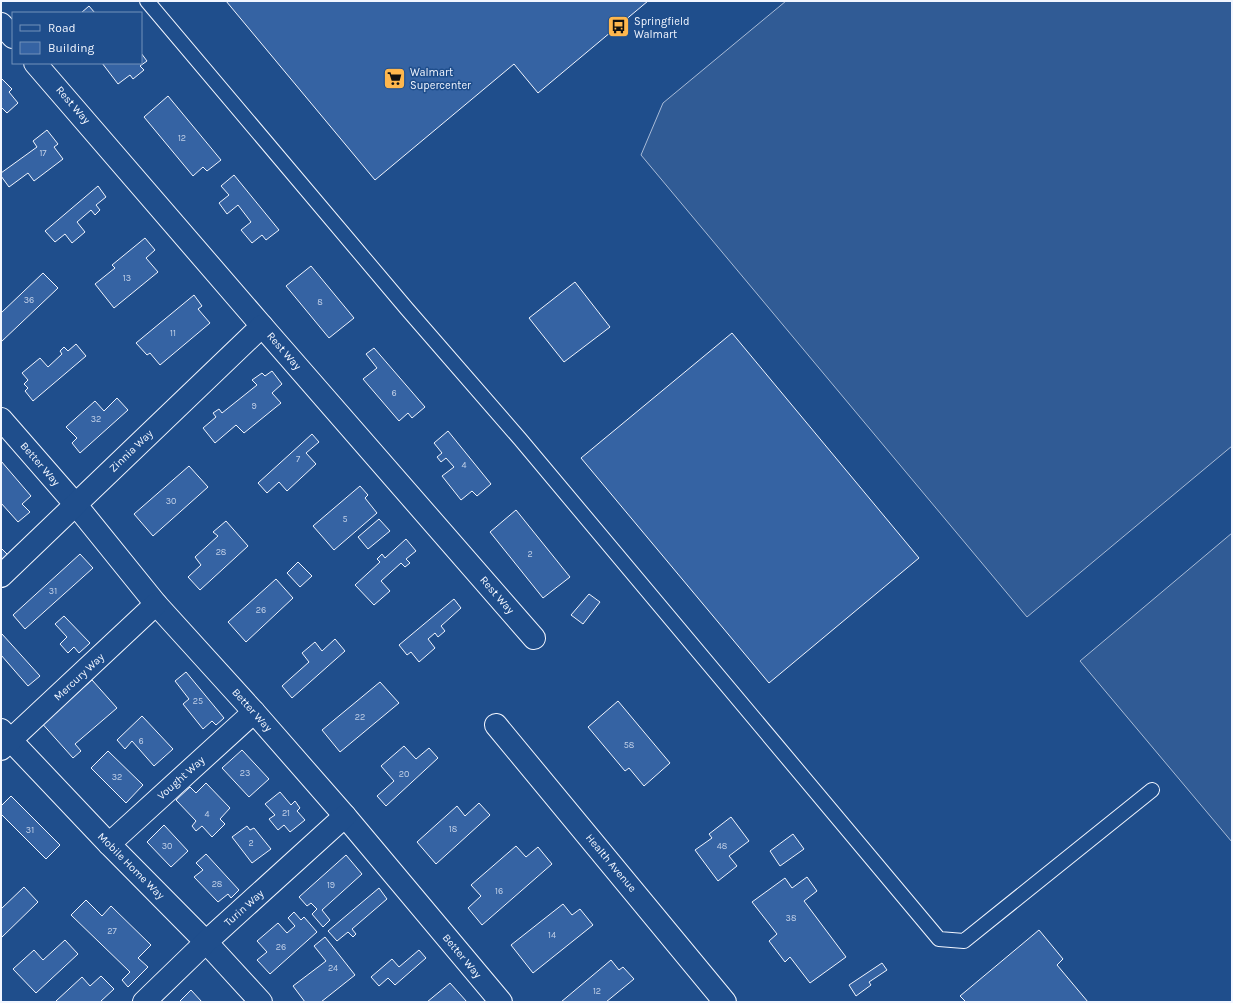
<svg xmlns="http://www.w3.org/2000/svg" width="1233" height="1003" viewBox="0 0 1233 1003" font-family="Karla,sans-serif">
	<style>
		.built { fill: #305b95; stroke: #a8bbd7 }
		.building { fill: #3563a3; stroke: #f2f6ff }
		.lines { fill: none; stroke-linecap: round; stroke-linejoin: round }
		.service-casing { stroke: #f2f6ff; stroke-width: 16 }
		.minor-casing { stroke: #f2f6ff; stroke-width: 24 }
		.service { stroke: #1f4e8c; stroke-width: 14 }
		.minor { stroke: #1f4e8c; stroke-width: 22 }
		.labels { text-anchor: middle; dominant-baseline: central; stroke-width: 3; stroke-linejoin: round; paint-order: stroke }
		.number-label { font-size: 9px; fill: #c3d1e8 }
		.poi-label { font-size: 11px; fill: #f2f6ff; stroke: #1f4e8c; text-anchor: start }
		.street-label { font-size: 11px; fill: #f2f6ff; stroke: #1f4e8c }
	</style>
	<rect width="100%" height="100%" fill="#1f4e8c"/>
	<!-- built -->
	<g class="built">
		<polygon points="786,1 1232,1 1232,446 1027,617 641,155 663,103"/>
		<polygon points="1232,533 1232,842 1080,661"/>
	</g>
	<!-- building -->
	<g class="building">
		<polygon points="226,1 648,1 538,93 514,64 375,180"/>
		<polygon points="89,6 95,13 81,13"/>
		<polygon points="141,53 147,61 140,66 144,70 133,79 130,75 118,84 102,63 141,63"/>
		<polygon points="1,78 12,89 9,92 18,103 7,113 1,107"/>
		<polygon points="168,96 221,160 207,171 203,167 193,176 144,117"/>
		<polygon points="47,130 58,144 54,147 63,159 34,181 28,173 9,187 1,176 1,173 37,147 33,141"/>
		<polygon points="234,175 279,230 266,240 262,235 252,243 241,230 251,222 238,205 227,214 219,203 229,195 221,186"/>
		<polygon points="98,186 106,197 96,205 100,210 95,215 91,210 77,222 85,232 72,243 65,234 55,242 45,231"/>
		<polygon points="145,238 155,250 146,258 158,272 114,308 95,284 115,268 112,265"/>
		<polygon points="311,266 354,318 329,338 286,286"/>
		<polygon points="43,273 58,288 1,342 1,313"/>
		<polygon points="575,282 610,327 564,362 529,318"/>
		<polygon points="194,295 202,306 198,309 210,323 160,365 150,353 147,355 136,343"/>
		<polygon points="732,333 919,558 769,683 581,458"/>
		<polygon points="76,344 86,356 33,401 25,391 28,388 24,384 28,380 22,373 40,358 48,367 62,354 60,351 64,347 68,351"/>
		<polygon points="374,348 425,407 412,418 408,413 399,421 363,379 377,368 366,354"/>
		<polygon points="272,371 282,384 272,393 281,403 244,433 236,425 215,443 203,428 216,417 213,413 219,409 222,413 257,385 252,380 262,373 265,376"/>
		<polygon points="117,398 128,410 80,453 72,443 77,438 66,427 95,401 104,411"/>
		<polygon points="448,431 491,484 477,496 472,491 461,500 442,476 454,467 446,458 441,462 437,457 442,453 434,443"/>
		<polygon points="312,434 319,442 306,453 316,464 287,491 279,482 267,493 258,483"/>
		<polygon points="1,461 31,496 22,504 30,512 18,522 1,503"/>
		<polygon points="189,466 208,487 153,536 134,514"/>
		<polygon points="360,486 368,495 365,498 377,513 334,550 313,526"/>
		<polygon points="516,510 570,577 543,598 490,532"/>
		<polygon points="379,519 390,531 368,549 358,537"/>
		<polygon points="226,521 248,546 200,590 188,577 201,565 195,557 218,536 213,532"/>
		<polygon points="406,539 416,551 406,559 410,563 405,567 401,563 381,581 390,591 374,605 355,585 380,562 377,559 382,554 385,558"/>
		<polygon points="1,548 11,558 1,565"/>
		<polygon points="80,554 93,568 25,629 13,615"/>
		<polygon points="298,562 312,576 300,587 287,573"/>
		<polygon points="276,579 293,598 246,642 228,622"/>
		<polygon points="589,594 600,602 583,624 571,615"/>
		<polygon points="454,599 461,608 441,626 445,631 438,637 435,633 428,639 435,648 419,662 411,652 407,655 399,645"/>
		<polygon points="64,616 90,643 79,653 74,647 68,653 60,644 67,637 55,624"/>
		<polygon points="2,634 40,676 28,686 1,655 1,635"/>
		<polygon points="335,639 345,651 292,698 282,686 309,662 302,653 315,642 322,651"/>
		<polygon points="186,672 224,718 216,725 212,721 203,729 183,704 189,699 175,681"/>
		<polygon points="92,680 117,708 75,744 81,751 73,758 39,720 49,718"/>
		<polygon points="380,682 399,703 340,752 322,730"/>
		<polygon points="618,701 670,763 644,786 629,768 625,771 588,727"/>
		<polygon points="142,716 173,749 154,766 132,741 125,749 117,740"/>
		<polygon points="404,746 416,759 429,748 438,758 386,806 377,796 394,781 381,766"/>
		<polygon points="242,750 269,779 249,797 222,768"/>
		<polygon points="108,751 143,785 126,803 91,768"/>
		<polygon points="206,783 230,808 220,819 225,824 212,837 202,826 196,831 192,826 196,821 176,800 190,787 196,793"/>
		<polygon points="280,792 291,805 295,801 300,808 297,811 305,820 290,832 284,825 278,830 269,819 275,815 265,804"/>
		<polygon points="11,796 60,845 46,859 1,814 1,806"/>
		<polygon points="479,803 490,815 436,864 417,842 457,806 465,816"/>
		<polygon points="731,817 749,841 729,856 737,866 718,881 695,850 712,838 709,834"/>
		<polygon points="164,825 188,851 171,867 147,842"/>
		<polygon points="247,826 250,830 254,828 271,849 252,863 232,837"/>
		<polygon points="793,834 804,849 780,866 770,851"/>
		<polygon points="516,846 526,857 538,847 552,864 482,925 468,908 481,896 471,885"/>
		<polygon points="206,854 239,890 231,898 228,894 218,902 194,877 203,870 196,863"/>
		<polygon points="346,855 362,874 322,910 330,920 323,927 312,914 317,909 311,903 307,906 299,897"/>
		<polygon points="807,877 817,891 804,901 846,957 810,983 790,957 785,962 769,941 777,934 752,902 785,878 792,888"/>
		<polygon points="24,887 38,902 1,938 1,909"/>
		<polygon points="379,888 387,899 352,929 356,934 353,937 348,932 337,941 328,931"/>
		<polygon points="86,900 102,916 111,906 151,945 138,958 148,967 128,987 122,980 130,972 71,915"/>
		<polygon points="563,904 572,915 580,909 593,925 533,973 511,945"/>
		<polygon points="294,912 301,920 304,917 317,932 270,974 257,960 267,952 257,941 278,923 287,933 295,926 288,918"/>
		<polygon points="1039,930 1063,959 1057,965 1088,1002 966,1002 960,996"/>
		<polygon points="325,937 355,975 321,1002 305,1002 293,986 326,961 314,946"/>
		<polygon points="65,940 78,954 36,993 13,969 34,950 43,960"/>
		<polygon points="419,950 426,958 395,985 388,978 379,986 371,977 392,959 399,967"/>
		<polygon points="611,960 619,970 623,967 634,979 606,1002 561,1002"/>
		<polygon points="882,963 887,970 869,982 871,985 856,996 849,985"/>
		<polygon points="101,976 114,989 100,1002 58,1002 56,1001 82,977 90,986"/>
		<polygon points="450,983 467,1002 427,1002"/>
		<polygon points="191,990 202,1002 179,1002"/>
	</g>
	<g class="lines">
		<defs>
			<polyline id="service" points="147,1 407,309 520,439 939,939 964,941 1152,790"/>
			<g id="minor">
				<polyline points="1,24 13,37"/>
				<polyline points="35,63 262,326 534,638"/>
				<polyline points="1,419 76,505 156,604 254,712 345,816 501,1002"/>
				<polyline points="1,576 262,326"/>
				<polyline points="496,725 725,1002"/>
				<polyline points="1,730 109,844 206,942 261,1002"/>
				<polyline points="1,749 156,604"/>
				<polyline points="109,844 254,712"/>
				<polyline points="144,1002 206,942 345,816"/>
			</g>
		</defs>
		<!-- service casing -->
		<use href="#service" class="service-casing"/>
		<!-- minor casing -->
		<use href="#minor" class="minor-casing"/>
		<!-- service -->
		<use href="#service" class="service"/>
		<!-- minor -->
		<use href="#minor" class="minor"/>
	</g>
	<!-- icons -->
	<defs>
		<symbol id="bus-square" viewBox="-11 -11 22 22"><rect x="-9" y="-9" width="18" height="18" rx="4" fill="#ffb74d" stroke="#1f4e8c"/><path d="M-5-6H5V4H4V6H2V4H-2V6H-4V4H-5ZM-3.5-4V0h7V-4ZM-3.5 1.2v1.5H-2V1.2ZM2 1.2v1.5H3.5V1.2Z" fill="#111"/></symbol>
		<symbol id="supermarket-square" viewBox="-11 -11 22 22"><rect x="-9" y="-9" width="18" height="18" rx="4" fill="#ffb74d" stroke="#1f4e8c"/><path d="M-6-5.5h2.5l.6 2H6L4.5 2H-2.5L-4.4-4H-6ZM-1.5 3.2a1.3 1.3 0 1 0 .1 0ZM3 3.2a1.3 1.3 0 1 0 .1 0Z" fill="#111"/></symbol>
	</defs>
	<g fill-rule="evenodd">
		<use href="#bus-square" x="606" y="14" width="25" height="25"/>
		<use href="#supermarket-square" x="382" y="66" width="25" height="25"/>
	</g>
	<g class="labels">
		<!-- number labels -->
		<g class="number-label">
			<text x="182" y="138">12</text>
			<text x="43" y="153">17</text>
			<text x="127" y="278">13</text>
			<text x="29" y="300">36</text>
			<text x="320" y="302">8</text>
			<text x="173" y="333">11</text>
			<text x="394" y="393">6</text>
			<text x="254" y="406">9</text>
			<text x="96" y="419">32</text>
			<text x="298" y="459">7</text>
			<text x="464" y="465">4</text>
			<text x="171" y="501">30</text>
			<text x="345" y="519">5</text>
			<text x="221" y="552">28</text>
			<text x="530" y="554">2</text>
			<text x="53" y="591">31</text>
			<text x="261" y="610">26</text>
			<text x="198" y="701">25</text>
			<text x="360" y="717">22</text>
			<text x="141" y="741">6</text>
			<text x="629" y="745">58</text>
			<text x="245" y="773">23</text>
			<text x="404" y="774">20</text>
			<text x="117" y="777">32</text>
			<text x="286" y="813">21</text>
			<text x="207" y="814">4</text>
			<text x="453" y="829">18</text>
			<text x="30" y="830">31</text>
			<text x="251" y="843">2</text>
			<text x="167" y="846">30</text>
			<text x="722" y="846">48</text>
			<text x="217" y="884">28</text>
			<text x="331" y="885">19</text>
			<text x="499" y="891">16</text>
			<text x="791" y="918">38</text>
			<text x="112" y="931">27</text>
			<text x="552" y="935">14</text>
			<text x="281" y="947">26</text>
			<text x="333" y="968">24</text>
			<text x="597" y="991">12</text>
		</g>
		<!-- poi labels -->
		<g class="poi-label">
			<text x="634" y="21">Springfield<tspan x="634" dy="13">Walmart</tspan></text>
			<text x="410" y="72">Walmart<tspan x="410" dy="13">Supercenter</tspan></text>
		</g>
		<!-- street labels -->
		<g class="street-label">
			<text transform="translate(73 105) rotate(49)">Rest Way</text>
			<text transform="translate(284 351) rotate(49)">Rest Way</text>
			<text transform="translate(131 451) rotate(-44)">Zinnia Way</text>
			<text transform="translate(40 464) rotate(49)">Better Way</text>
			<text transform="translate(497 595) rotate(49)">Rest Way</text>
			<text transform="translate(79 677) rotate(-43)">Mercury Way</text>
			<text transform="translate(252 710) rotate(48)">Better Way</text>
			<text transform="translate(181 778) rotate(-42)">Vought Way</text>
			<text transform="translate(611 863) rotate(50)">Health Avenue</text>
			<text transform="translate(131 866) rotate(45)">Mobile Home Way</text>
			<text transform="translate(244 908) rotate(-42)">Turin Way</text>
			<text transform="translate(462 956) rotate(50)">Better Way</text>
		</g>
	</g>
	<!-- border -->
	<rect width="1233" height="1003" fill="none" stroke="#f2f6ff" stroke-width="4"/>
	<!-- legend -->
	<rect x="12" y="12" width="130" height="52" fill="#1f4e8c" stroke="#7391ba"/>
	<rect x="20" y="25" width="20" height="6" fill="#1f4e8c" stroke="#7391ba"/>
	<text x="48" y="32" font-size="12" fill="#f2f6ff">Road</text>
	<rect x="20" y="42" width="20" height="12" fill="#3563a3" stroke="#7391ba"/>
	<text x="48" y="52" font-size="12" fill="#f2f6ff">Building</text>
</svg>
